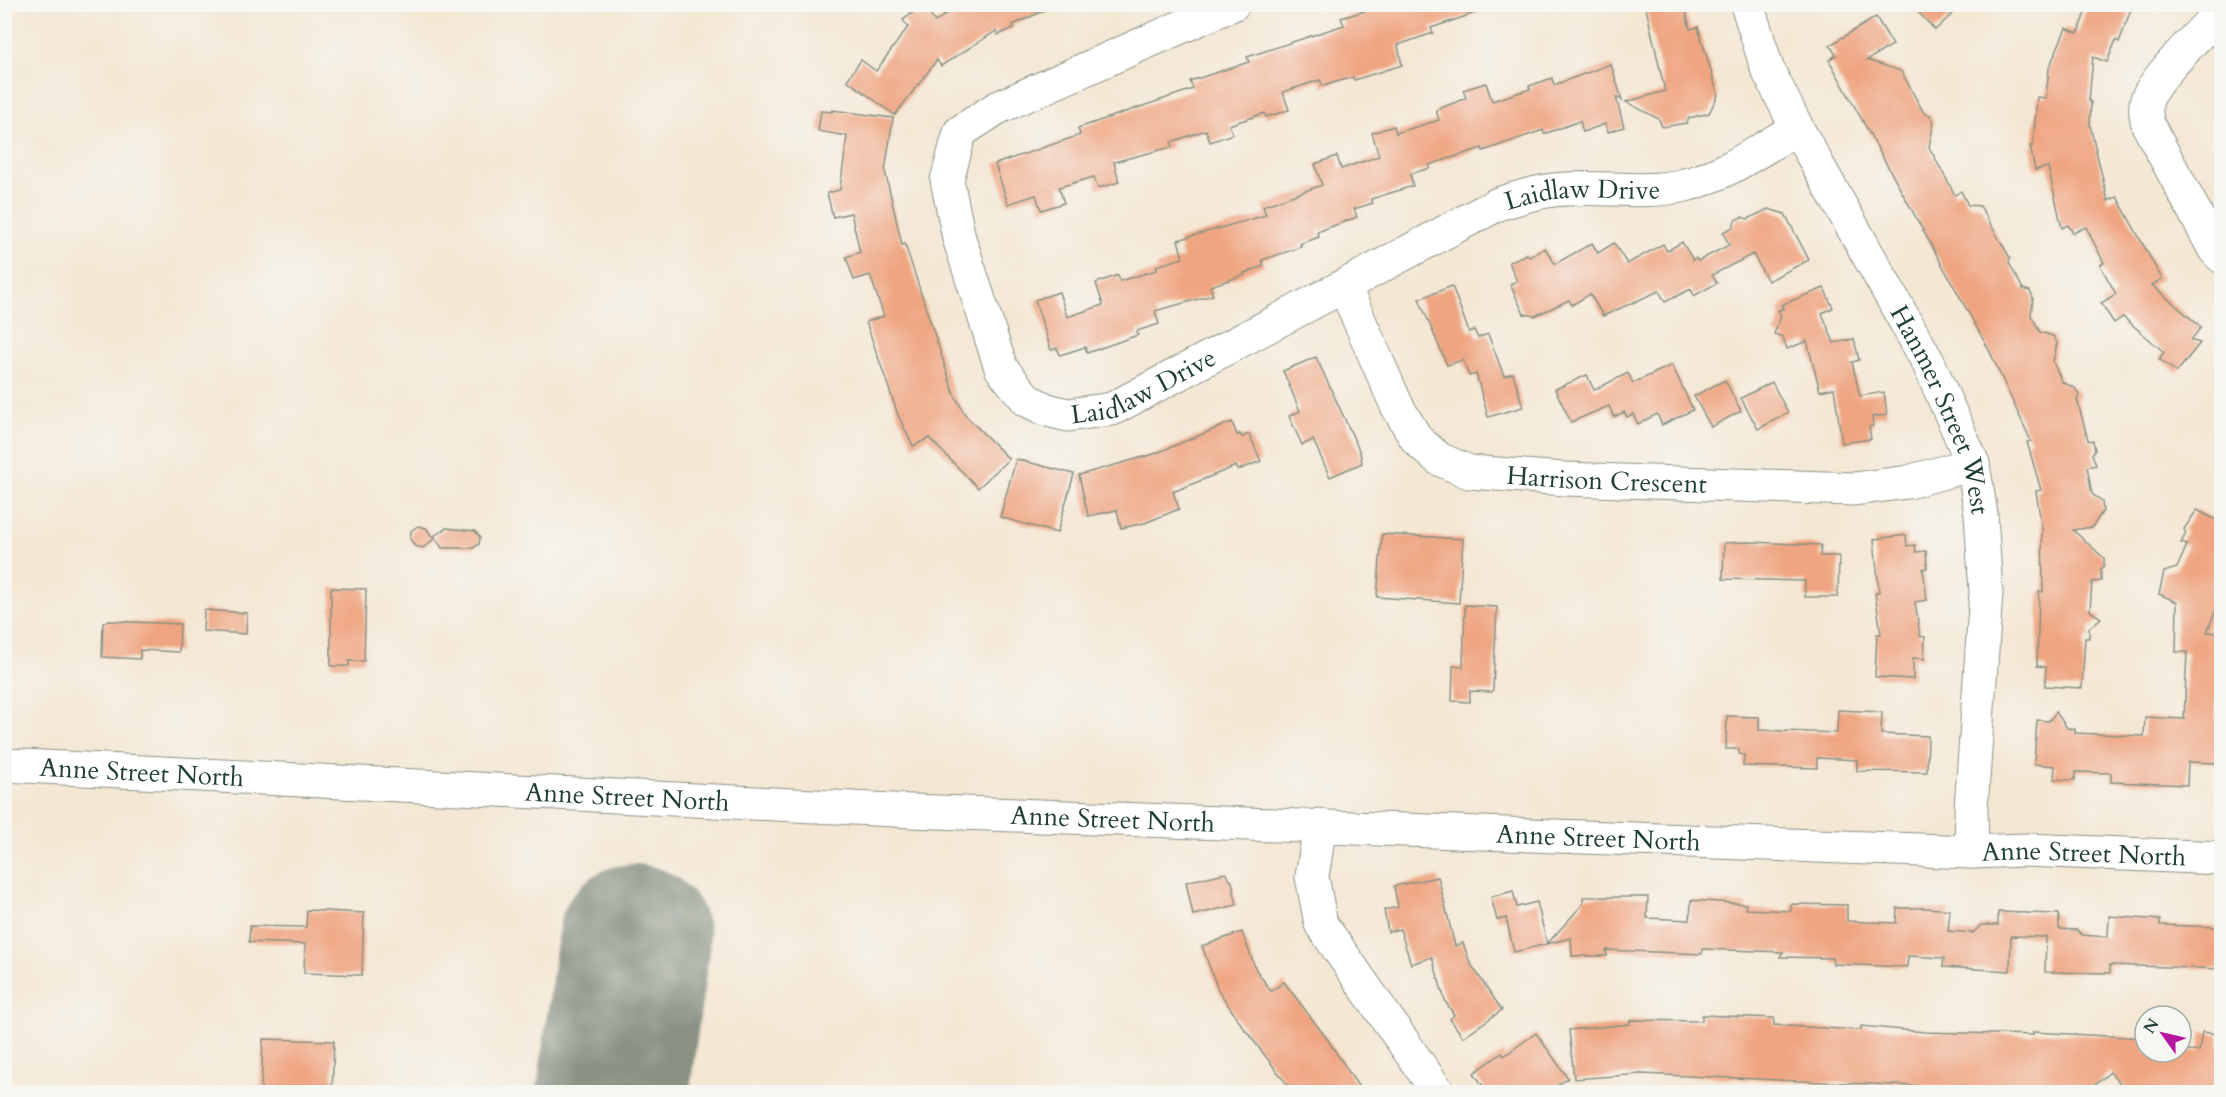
<svg xmlns="http://www.w3.org/2000/svg" width="2226" height="1097" viewBox="0 0 2226 1097" font-family="Cardo,serif">
	<style>
		.lines { fill: none; stroke-linecap: round; stroke-linejoin: round }
		.runway { stroke: #8a9284; stroke-width: 152 }
		.building { fill: #efa581 }
		.minor-casing { stroke: #8a9284; stroke-width: 35 }
		.minor { stroke: #fff; stroke-width: 33 }
		.labels { text-anchor: middle; dominant-baseline: central; stroke-width: 5; stroke-linejoin: round; paint-order: stroke }
		.street-label { font-size: 26px; fill: #1f3d34; stroke: #f6f6f2 }
	</style>
	<rect width="100%" height="100%" fill="#f6f6f2"/>
	<filter id="ink" filterUnits="userSpaceOnUse"><feTurbulence type="fractalNoise" baseFrequency=".0167" numOctaves="2"/><feDisplacementMap in="SourceGraphic" scale="12" xChannelSelector="R" yChannelSelector="G"/><feConvolveMatrix kernelMatrix="1 2 1 2 8 2 1 2 1" color-interpolation-filters="sRGB"/></filter>
	<filter id="wash" filterUnits="userSpaceOnUse"><feTurbulence type="fractalNoise" baseFrequency=".008" numOctaves="4" result="noise"/><feDisplacementMap in="SourceGraphic" scale="24" xChannelSelector="R" yChannelSelector="G"/><feGaussianBlur stdDeviation="1.35" result="paint"/><feColorMatrix in="noise" values="0 0 0 0 0 0 0 0 0 0 0 0 0 0 0 0 0 1.4 0 .05"/><feComposite in="paint" operator="in"/></filter>
	<g filter="url(#wash)">
		<rect width="100%" height="100%" fill="#f4e7d4"/>
		<g class="lines">
			<!-- runway -->
			<polyline class="runway" points="613,1092 634,940"/>
		</g>
		<g id="blocks">
			<!-- building -->
			<g class="building">
				<polygon points="960,4 1058,4 1013,25 1014,28 998,35 996,31 941,66 937,60 895,115 847,80 861,60 876,71 908,27 903,20 923,5 935,22"/>
				<polygon points="1388,4 1489,4 1490,8 1431,28 1433,33 1398,45 1402,65 1354,80 1353,77 1323,86 1320,80 1283,92 1289,110 1266,117 1265,113 1229,125 1233,134 1210,142 1206,130 1171,142 1172,147 1114,162 1119,182 1098,188 1094,177 1059,187 1064,203 1041,210 1036,195 1008,204 995,164 1080,135 1078,128 1193,89 1190,81 1249,62 1247,57 1344,25 1341,18"/>
				<polygon points="1645,4 1684,4 1690,29 1698,27 1718,95 1709,113 1689,118 1687,123 1662,127 1659,119 1626,102 1665,91"/>
				<polygon points="1911,4 1963,4 1935,30"/>
				<polygon points="2088,4 2133,4 2119,42 2116,40 2107,62 2093,57 2089,101 2091,102 2090,125 2108,201 2117,197 2162,279 2152,285 2201,327 2191,340 2200,343 2177,372 2159,359 2164,352 2123,317 2114,323 2101,303 2116,294 2100,265 2104,263 2086,227 2073,233 2068,225 2062,228 2048,167 2035,170 2030,146 2033,146 2037,97 2046,98 2049,68 2066,28 2078,33"/>
				<polygon points="1876,17 1893,45 1867,60 1901,71 1924,113 1930,115 1934,122 1929,147 1955,195 1961,191 1968,205 1980,206 2010,258 2009,263 2023,289 2030,291 2033,298 2031,315 2040,332 2053,336 2057,343 2053,362 2062,382 2075,388 2079,395 2077,400 2080,410 2088,440 2093,441 2095,450 2092,454 2096,465 2087,467 2092,494 2102,501 2103,511 2092,527 2073,530 2104,558 2104,566 2101,569 2101,581 2092,582 2090,611 2101,618 2089,628 2089,638 2085,638 2082,688 2045,686 2046,667 2037,666 2039,591 2043,592 2042,529 2036,491 2041,490 2027,442 2031,441 1988,348 1829,60 1836,55 1830,45"/>
				<polygon points="1611,64 1622,100 1616,97 1624,127 1608,132 1605,124 1583,132 1580,121 1544,134 1543,130 1483,151 1482,148 1429,165 1430,168 1410,174 1413,186 1371,199 1373,203 1354,209 1357,217 1317,232 1319,237 1300,244 1301,247 1262,260 1264,266 1244,273 1245,275 1210,286 1213,295 1155,311 1159,324 1137,331 1138,335 1087,353 1085,347 1060,355 1057,348 1051,350 1035,300 1059,292 1067,317 1103,305 1096,283 1118,275 1120,281 1157,270 1156,266 1183,258 1178,240 1266,215 1263,206 1322,185 1315,164 1337,156 1341,169 1379,156 1372,133 1394,126 1396,133 1439,120 1436,110 1466,98 1463,90 1486,83 1492,101 1530,89 1529,86 1552,78 1554,85"/>
				<polygon points="832,110 893,118 885,171 902,245 905,244 954,394 966,416 1009,459 978,488 929,438 913,446 898,415 866,322 884,316 870,275 854,280 846,257 860,252 851,213 833,217 827,193 840,190 847,136 818,131 821,111 832,112"/>
				<polygon points="1768,209 1785,214 1809,260 1768,281 1753,254 1712,275 1717,283 1694,296 1691,289 1665,302 1659,291 1603,316 1590,294 1572,305 1569,300 1535,316 1524,314 1510,284 1517,281 1509,262 1527,254 1529,257 1545,248 1555,264 1592,243 1598,253 1614,243 1627,264 1663,244 1667,251 1682,242 1693,260 1696,258 1698,261 1729,245 1723,232 1733,227 1735,220 1742,217 1748,219"/>
				<polygon points="1452,286 1469,332 1474,330 1478,338 1488,334 1504,376 1513,373 1523,407 1488,417 1476,374 1469,376 1463,360 1447,365 1419,299"/>
				<polygon points="1824,288 1833,308 1822,313 1834,343 1854,339 1859,360 1852,362 1860,396 1884,392 1887,415 1872,417 1873,426 1869,427 1871,439 1842,443 1834,388 1820,391 1807,341 1787,349 1783,337 1774,334 1781,316 1778,310 1783,309 1781,305"/>
				<polygon points="1316,357 1360,452 1362,463 1330,477 1313,440 1302,445 1289,416 1300,411 1283,371"/>
				<polygon points="1672,365 1693,410 1662,425 1657,414 1638,424 1633,414 1627,417 1624,412 1614,417 1609,406 1571,422 1555,389 1587,375 1594,390 1628,373 1633,383"/>
				<polygon points="1725,380 1741,411 1711,427 1694,396"/>
				<polygon points="1772,382 1788,413 1758,429 1741,398"/>
				<polygon points="1232,422 1237,435 1240,434 1242,437 1249,434 1261,461 1238,470 1236,466 1173,492 1179,509 1145,523 1121,528 1117,510 1088,516 1079,475 1154,454"/>
				<polygon points="1016,459 1074,474 1057,533 1000,517"/>
				<polygon points="2197,510 2222,523 2222,595 2207,632 2222,633 2222,680 2218,680 2216,721 2222,721 2220,763 2188,762 2187,785 2111,782 2111,773 2076,772 2075,780 2054,779 2055,766 2034,764 2037,720 2049,721 2056,712 2067,728 2075,729 2075,733 2144,736 2145,717 2184,719 2187,652 2176,652 2177,602 2159,594 2164,572 2177,568 2187,545 2181,543 2186,533 2184,529"/>
				<polygon points="418,526 426,528 434,539 423,548 415,546 410,539 411,531"/>
				<polygon points="446,528 475,531 480,537 479,544 473,548 442,548 434,536"/>
				<polygon points="1382,534 1463,539 1459,603 1377,597"/>
				<polygon points="1906,535 1907,546 1915,545 1916,552 1926,551 1927,568 1923,569 1927,600 1915,602 1920,636 1925,637 1924,659 1913,658 1913,679 1875,677 1877,634 1881,634 1875,593 1879,592 1874,539"/>
				<polygon points="1749,542 1821,545 1820,556 1839,556 1838,597 1805,597 1805,581 1723,579 1724,543"/>
				<polygon points="331,588 366,589 364,661 349,661 349,666 331,666"/>
				<polygon points="1465,605 1497,607 1493,689 1492,692 1470,691 1470,702 1452,701 1453,666 1463,667"/>
				<polygon points="204,610 247,613 246,634 203,631"/>
				<polygon points="108,621 180,624 179,652 140,650 140,659 102,657 103,623"/>
				<polygon points="1838,710 1882,712 1881,734 1928,736 1927,772 1857,771 1857,760 1817,758 1817,768 1743,766 1744,755 1739,754 1739,749 1726,749 1727,716 1759,717 1759,730 1837,733"/>
				<polygon points="1225,873 1232,882 1237,905 1193,915 1186,882"/>
				<polygon points="1438,877 1455,946 1463,943 1470,963 1502,1010 1463,1037 1450,1019 1454,1015 1445,1001 1432,957 1411,964 1400,929 1388,932 1384,910 1398,907 1394,886"/>
				<polygon points="1513,891 1517,907 1537,902 1547,944 1583,904 1583,897 1648,897 1647,918 1690,920 1691,900 1746,904 1746,909 1791,911 1791,904 1847,905 1847,921 1865,922 1896,923 1897,908 1927,908 1950,910 1948,931 1973,933 1981,925 1998,925 1998,912 2059,914 2059,929 2077,930 2082,935 2108,937 2109,916 2160,920 2160,925 2222,927 2222,969 2110,965 2110,973 2045,972 2046,937 2011,936 2010,971 1943,967 1944,958 1908,956 1907,967 1833,964 1832,958 1780,957 1783,952 1703,949 1702,954 1606,950 1607,956 1572,956 1571,938 1514,952 1506,918 1497,920 1491,897"/>
				<polygon points="307,910 364,913 362,975 304,973 305,944 249,942 250,926 306,927"/>
				<polygon points="1242,932 1256,970 1271,991 1284,982 1328,1040 1362,1092 1293,1092 1243,1027 1218,990 1202,946"/>
				<polygon points="1702,1015 1774,1018 1774,1025 1805,1027 1861,1030 1861,1026 1925,1032 2033,1035 2033,1032 2145,1038 2145,1052 2199,1051 2202,1032 2219,1034 2222,1092 2128,1092 2110,1072 2087,1092 1993,1092 1940,1087 1641,1074 1574,1079 1569,1030 1630,1024 1630,1020 1702,1021"/>
				<polygon points="1536,1033 1568,1078 1548,1092 1487,1092 1474,1073 1502,1053 1504,1056"/>
				<polygon points="263,1039 334,1041 332,1092 261,1092"/>
			</g>
		</g>
	</g>
	<g filter="url(#ink)">
		<use href="#blocks" fill-opacity="0" stroke="#8a9284" stroke-width="1.5"/>
		<g class="lines">
			<defs>
				<g id="minor">
					<path id="s1" d="M 1233,4 L 997,108 L 960,132 L 947,180 L 959,238 L 1001,368 L 1027,400 L 1047,410 L 1068,415 L 1112,409 L 1498,204 C 1521,197 1542,190 1566,189 C 1604,186 1644,194 1681,186 C 1723,177 1761,149 1797,128"/>
					<path id="s2" d="M 1747,4 L 1767,68 L 1797,128 L 1928,362 L 1973,464 L 1981,514 L 1986,593 L 1971,808 L 1972,852"/>
					<path d="M 2222,10 C 2205,28 2155,78 2148,97 C 2144,107 2146,115 2148,125 L 2215,250 L 2222,257"/>
					<path id="s3" d="M 1345,288 L 1397,406 L 1417,440 L 1439,459 L 1469,472 L 1565,479 L 1854,489 L 1908,482 L 1973,464"/>
					<path id="s4" d="M 4,765 L 912,811 L 1972,852 L 2026,850 L 2222,858"/>
					<polyline points="1320,825 1312,877 1321,924 1438,1092"/>
				</g>
			</defs>
			<!-- minor casing -->
			<use href="#minor" class="minor-casing"/>
			<!-- minor -->
			<use href="#minor" class="minor"/>
		</g>
	</g>
	<g class="labels">
		<!-- street labels -->
		<g class="street-label">
			<text stroke="none"><textPath href="#s1" startOffset="1200">Laidlaw Drive</textPath></text>
			<text stroke="none"><textPath href="#s1" startOffset="714">Laidlaw Drive</textPath></text>
			<text stroke="none"><textPath href="#s2" startOffset="452">Hanmer Street West</textPath></text>
			<text stroke="none"><textPath href="#s3" startOffset="368">Harrison Crescent</textPath></text>
			<text stroke="none"><textPath href="#s4" startOffset="138">Anne Street North</textPath></text>
			<text stroke="none"><textPath href="#s4" startOffset="624">Anne Street North</textPath></text>
			<text stroke="none"><textPath href="#s4" startOffset="1110">Anne Street North</textPath></text>
			<text stroke="none"><textPath href="#s4" startOffset="1596">Anne Street North</textPath></text>
			<text stroke="none"><textPath href="#s4" startOffset="2082">Anne Street North</textPath></text>
		</g>
	</g>
	<!-- margin -->
	<rect width="2226" height="1097" fill="none" stroke="#f6f6f2" stroke-width="24"/>
	<!-- north arrow -->
	<g transform="translate(2163 1034) rotate(304)"><circle r="28" fill="#f6f6f2" stroke="#a0aca6" stroke-width="1.5"/>
	<path d="M0-4.5L10 22L0 15L-10 22Z" fill="#b5179e"/>
	<text y="-9" font-size="16" font-weight="bold" text-anchor="middle" fill="#1f3d34">N</text>
	</g>
</svg>
